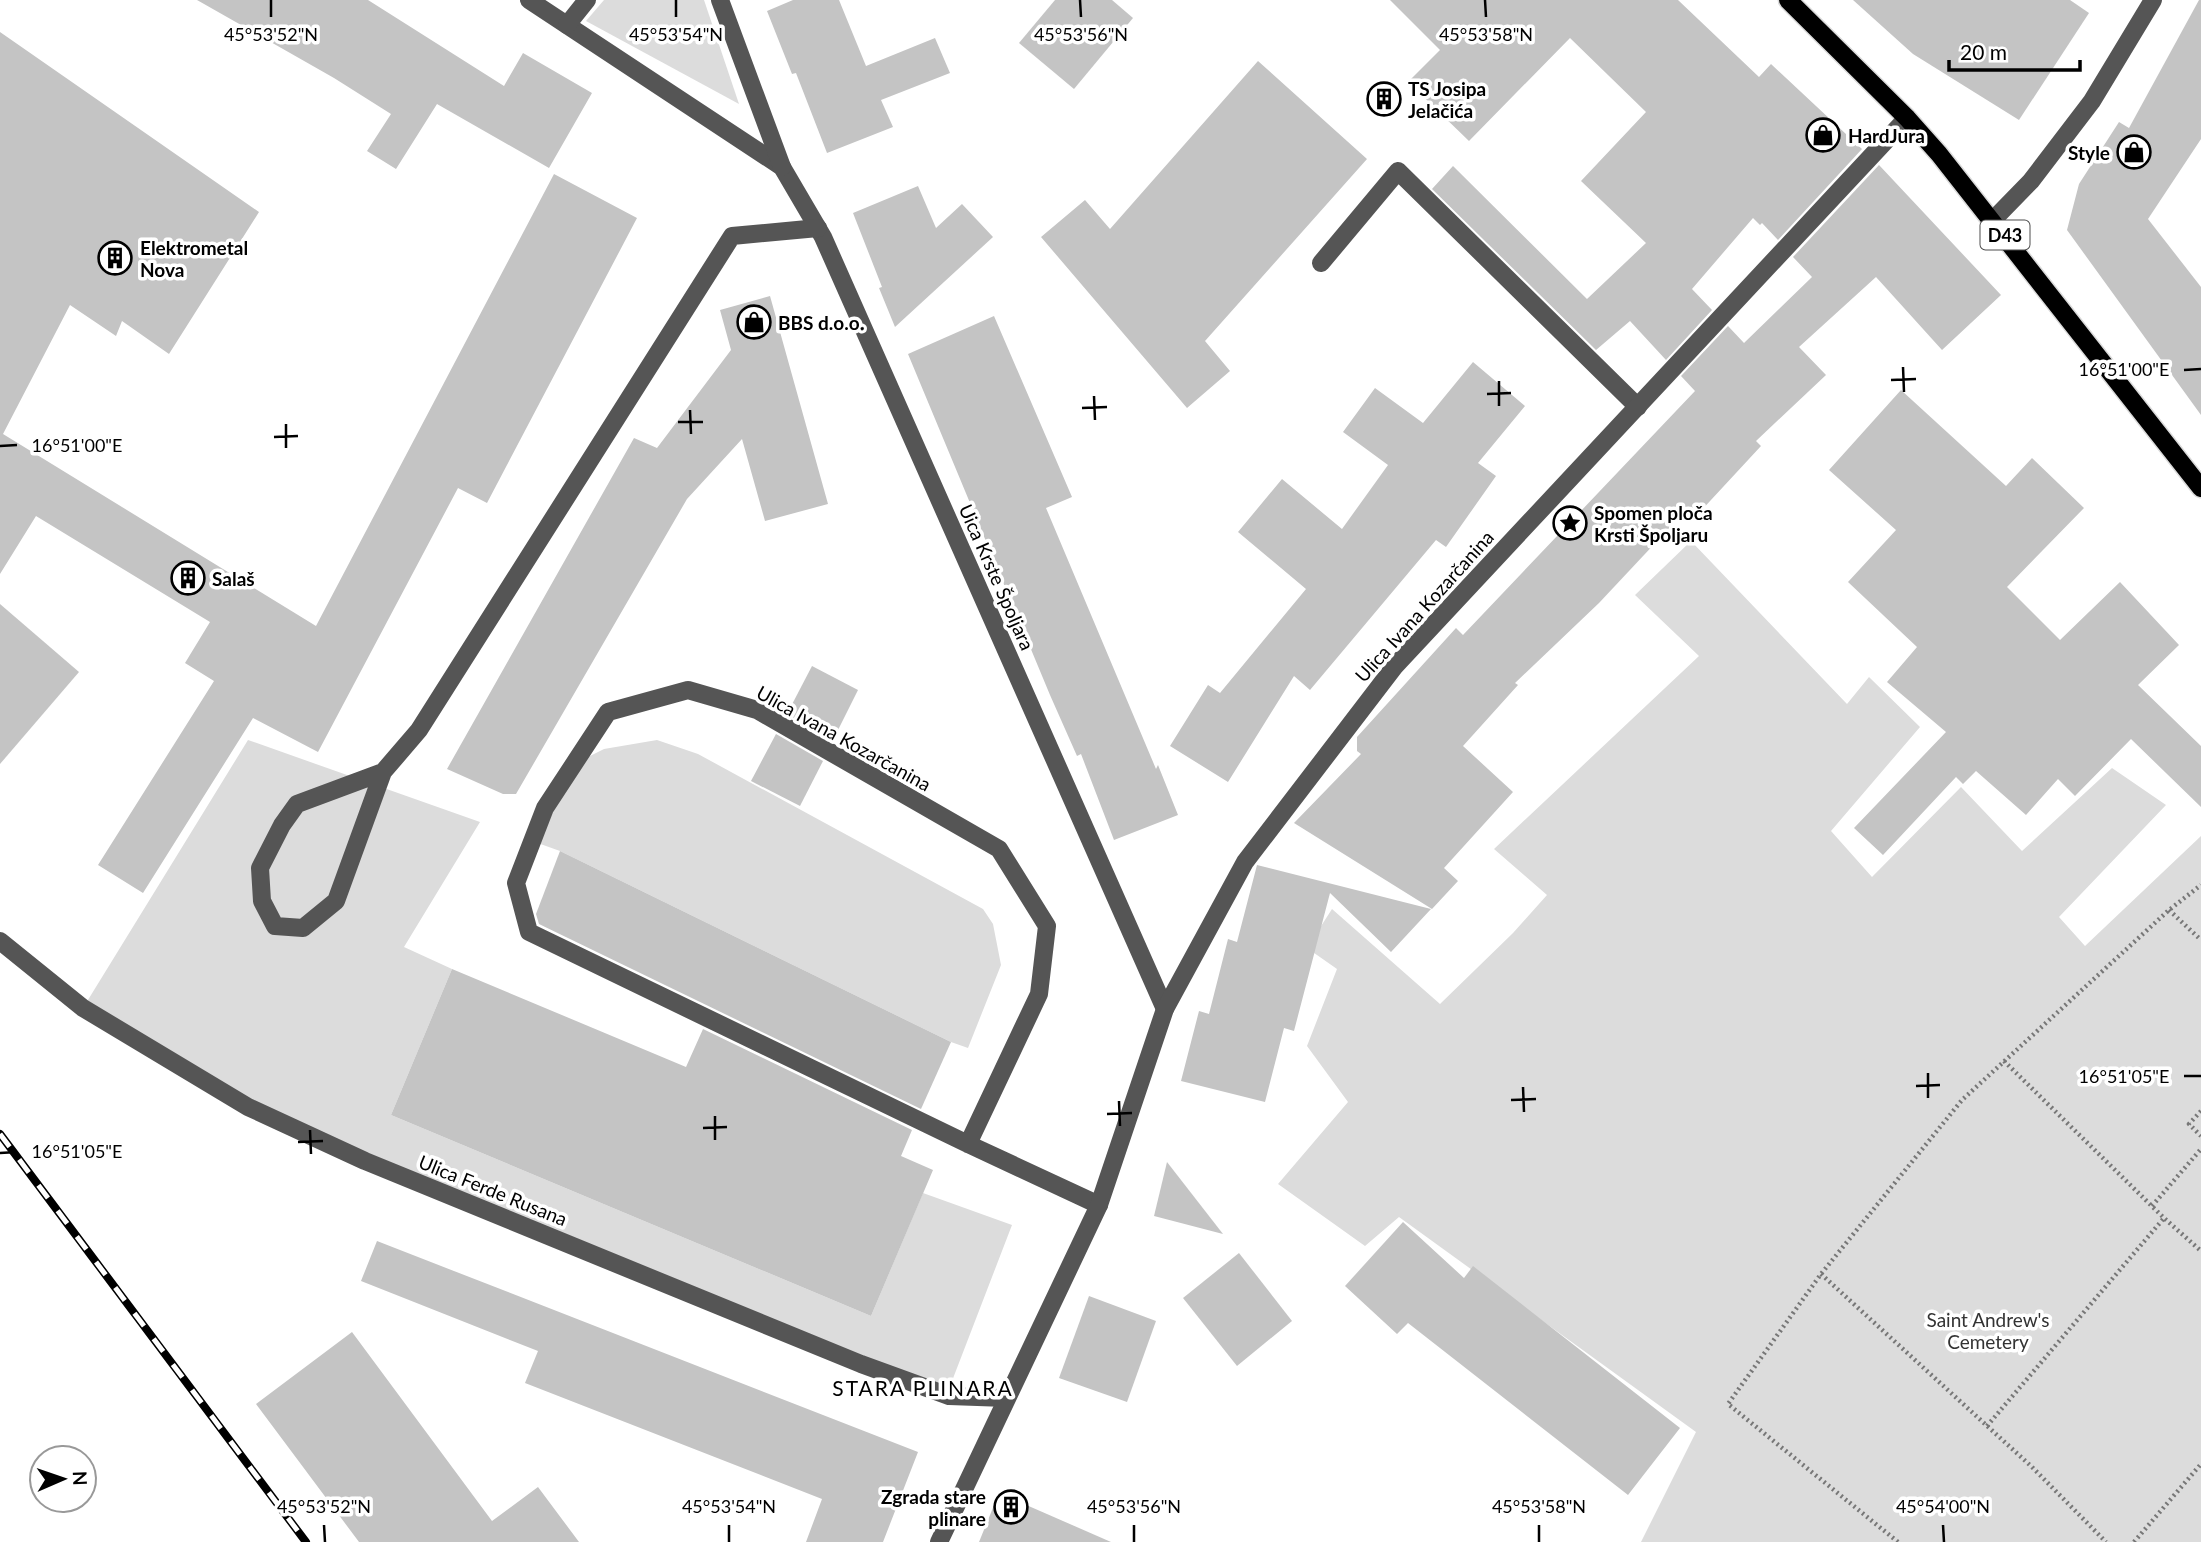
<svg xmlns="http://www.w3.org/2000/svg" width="2201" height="1542" viewBox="0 0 2201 1542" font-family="Lato,sans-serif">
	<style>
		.green { fill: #dcdcdc }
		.building { fill: #c4c4c4 }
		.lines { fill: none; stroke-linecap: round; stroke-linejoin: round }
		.major-casing { stroke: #dbdbdb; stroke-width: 21 }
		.path { stroke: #777; stroke-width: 4.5; stroke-dasharray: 2 3.5; stroke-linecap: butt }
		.minor { stroke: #555; stroke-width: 18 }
		.major { stroke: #000; stroke-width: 18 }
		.rail-casing { stroke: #000; stroke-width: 8 }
		.rail { stroke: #fff; stroke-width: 5; stroke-dasharray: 16; stroke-linecap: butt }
		.ticks { fill: none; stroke: #000; stroke-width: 2.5 }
		.labels { text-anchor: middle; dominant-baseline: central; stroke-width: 7; stroke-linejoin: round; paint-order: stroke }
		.shield { fill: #fff; stroke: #4c4c4c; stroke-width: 2 }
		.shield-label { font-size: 18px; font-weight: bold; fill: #000 }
		.poi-label { font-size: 19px; font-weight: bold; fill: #000; stroke: #fff; text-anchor: start }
		.street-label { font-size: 19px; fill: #000; stroke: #fff }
		.park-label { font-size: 19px; fill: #333; stroke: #fff }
		.neighbourhood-label { font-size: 21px; letter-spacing: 2px; fill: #000; stroke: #fff }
		.ticks-label { font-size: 18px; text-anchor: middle; fill: #000; stroke: #fff; stroke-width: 7; stroke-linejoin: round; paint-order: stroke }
	</style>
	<rect width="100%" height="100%" fill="#fff"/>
	<!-- green -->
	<g class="green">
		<polygon points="604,0 704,0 739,104 586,21"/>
		<polygon points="1691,541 1847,704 1869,677 1920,727 1831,831 1872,877 1961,787 2022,851 2112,768 2166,805 2059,917 2085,946 2201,836 2201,1542 1641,1542 1696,1432 1399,1217 1365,1246 1278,1184 1348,1102 1307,1046 1337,969 1307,948 1332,909 1440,1004 1513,933 1547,895 1494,849 1699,656 1635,595"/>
		<polygon points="248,740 480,822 404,947 452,969 391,1115 871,1316 923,1193 1012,1225 952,1381 949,1396 365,1161 83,1008"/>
		<polygon points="657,740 698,754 983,909 993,924 1001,965 968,1048 951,1042 560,851 532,841 574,764 604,749"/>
	</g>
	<!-- building -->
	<g class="building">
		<polygon points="197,0 368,0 504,86 523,53 592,93 549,168 437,104 396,169 367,151 391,114 334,78"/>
		<polygon points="793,0 839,0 866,66 935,38 950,73 881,100 893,127 827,153 796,73 792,74 767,11"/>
		<polygon points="1055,0 1112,0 1133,18 1074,89 1019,43"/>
		<polygon points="1390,0 1678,0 1759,77 1771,64 1862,149 1778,240 1762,223 1760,225 1753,218 1692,289 1712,310 1666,360 1630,321 1596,350 1432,189 1453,166 1587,299 1646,243 1581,181 1646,112 1570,38 1469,141 1408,82 1440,50"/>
		<polygon points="1853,0 2070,0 2089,13 2019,120 1913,54"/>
		<polygon points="2199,0 2201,0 2201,139 2148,219 2201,287 2201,415 2067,230 2079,184 2119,122 2129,128"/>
		<polygon points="0,32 259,212 169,354 122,321 116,336 70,305 3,434 316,626 554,174 637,218 487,503 458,488 318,752 253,718 143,893 98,865 214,681 185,663 210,622 36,516 0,574"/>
		<polygon points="1258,61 1367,159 1205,341 1230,371 1187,408 1041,237 1085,200 1110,229"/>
		<polygon points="1879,165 2001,295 1942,350 1876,277 1799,347 1826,375 1756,441 1761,446 1698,514 1689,507 1599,603 1515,683 1518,685 1463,746 1513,792 1444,868 1458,881 1432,909 1294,823 1361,754 1357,751 1357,737 1456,628 1463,635 1695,391 1681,376 1728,326 1744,343 1812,277 1793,257"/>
		<polygon points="918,186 936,228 962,204 993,237 895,327 879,288 882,287 853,213"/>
		<polygon points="770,296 828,504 765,521 742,439 687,499 516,794 503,794 447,769 634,438 657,448 731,350 720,310"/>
		<polygon points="994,316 1072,497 1046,508 1156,769 1158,765 1178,815 1114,840 1081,754 1077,756 1050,695 908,354"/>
		<polygon points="1473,362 1525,406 1478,463 1496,476 1446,547 1436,540 1310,690 1294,676 1228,782 1170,746 1208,685 1220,693 1306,589 1238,532 1282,479 1342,529 1388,465 1343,432 1375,388 1423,423"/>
		<polygon points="1901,390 2006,486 2032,458 2084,508 2007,587 2060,640 2120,582 2179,645 2138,685 2201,746 2201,807 2131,739 2075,796 2058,779 2026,815 1976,771 1963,784 1956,777 1883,855 1854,828 1946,732 1887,682 1917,647 1848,582 1896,530 1829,470"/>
		<polygon points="0,604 79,672 0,764"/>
		<polygon points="812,666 858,690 833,740 787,714"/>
		<polygon points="776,734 823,761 800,806 751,781"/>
		<polygon points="560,851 951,1042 921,1109 539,924 536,914"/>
		<polygon points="1257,865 1431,909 1391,952 1330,893 1294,1031 1284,1028 1265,1102 1181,1081 1199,1011 1209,1014 1228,939 1237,942"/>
		<polygon points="452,969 686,1067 703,1029 912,1130 901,1156 933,1170 871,1316 391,1115"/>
		<polygon points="1167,1162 1223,1234 1154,1216"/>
		<polygon points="1403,1222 1464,1278 1473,1266 1680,1428 1628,1495 1408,1323 1397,1334 1345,1286"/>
		<polygon points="377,1241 918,1452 883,1542 806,1542 822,1499 525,1383 538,1351 361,1281"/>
		<polygon points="1239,1253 1292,1321 1237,1366 1183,1298"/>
		<polygon points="1089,1296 1156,1321 1127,1402 1059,1378"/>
		<polygon points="352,1332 492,1521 538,1487 579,1542 359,1542 256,1404"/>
		<polygon points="999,1493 1111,1542 979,1542"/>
	</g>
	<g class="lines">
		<defs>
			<polyline id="major" points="1788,0 1907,118 1939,154 2201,488"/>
		</defs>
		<!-- major casing -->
		<use href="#major" class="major-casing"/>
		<!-- path -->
		<g class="path">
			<polyline points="2169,910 2201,940"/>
			<polyline points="2004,1061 2164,1218 2201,1251"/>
			<polyline points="2201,1111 2189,1124 2201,1136"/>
			<polyline points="2152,1206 2201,1149"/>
			<polyline points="1821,1274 2032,1467 2106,1542"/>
			<polyline points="1987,1426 2164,1218"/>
			<polyline points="1898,1542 1728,1404 1821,1274 1962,1100 2169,910 2201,885"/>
			<polyline points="2134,1542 2201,1464"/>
		</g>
		<!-- minor -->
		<g class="minor">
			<polyline points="529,0 782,167 823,237 1165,1009"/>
			<polyline points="720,0 782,167"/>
			<polyline points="567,25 587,0"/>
			<polyline points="1993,220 2031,181 2092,101 2153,0"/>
			<polyline points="1321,263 1398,171 1638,407"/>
			<polyline points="383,772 297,804 282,825 260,868 262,901 275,926 303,928 336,901 383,772 419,730 732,236 818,228"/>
			<polyline points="0,941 83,1008 248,1107 365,1161 861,1364 949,1396 1006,1398"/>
			<polyline points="968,1144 1039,994 1047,926 999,849 757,710 688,690 608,712 545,808 516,883 529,932 968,1144 1099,1205"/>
			<polyline points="939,1542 1099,1205 1165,1009 1245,862 1395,666 1907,118"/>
		</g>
		<!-- major -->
		<use href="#major" class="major"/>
		<defs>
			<polyline id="rail" points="0,1134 306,1542"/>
		</defs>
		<!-- rail casing -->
		<use href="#rail" class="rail-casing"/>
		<!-- rail -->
		<use href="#rail" class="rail"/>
	</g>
	<!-- ticks -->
	<path class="ticks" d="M 271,0 L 271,17M 676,0 L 676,17M 1080,0 L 1081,17M 1485,0 L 1486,17M 1903,367 L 1904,392M 2184,370 L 2201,369M 1891,380 L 1916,379M 1499,381 L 1499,406M 1487,394 L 1511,393M 1094,396 L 1095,420M 1082,408 L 1107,407M 690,410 L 691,434M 678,422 L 703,422M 286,424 L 286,448M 274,437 L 298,436M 0,446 L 17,445M 1928,1073 L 1928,1098M 2184,1076 L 2201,1076M 1916,1086 L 1940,1085M 1523,1087 L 1524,1112M 1511,1100 L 1536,1099M 1119,1101 L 1120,1126M 1107,1114 L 1132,1113M 715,1116 L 715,1140M 703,1128 L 727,1127M 310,1130 L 311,1154M 298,1142 L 323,1141M 0,1153 L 17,1152M 324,1525 L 325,1542M 729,1525 L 729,1542M 1134,1525 L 1134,1542M 1539,1525 L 1539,1542M 1943,1525 L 1944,1542"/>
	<!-- icons -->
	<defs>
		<symbol id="building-ring" viewBox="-11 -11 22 22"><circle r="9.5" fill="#fff" stroke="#000" stroke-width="1.5"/><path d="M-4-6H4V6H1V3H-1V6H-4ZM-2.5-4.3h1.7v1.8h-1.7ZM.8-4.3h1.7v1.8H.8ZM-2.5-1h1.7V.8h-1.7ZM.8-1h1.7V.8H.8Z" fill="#000"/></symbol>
		<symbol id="shop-ring" viewBox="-11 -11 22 22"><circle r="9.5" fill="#fff" stroke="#000" stroke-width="1.5"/><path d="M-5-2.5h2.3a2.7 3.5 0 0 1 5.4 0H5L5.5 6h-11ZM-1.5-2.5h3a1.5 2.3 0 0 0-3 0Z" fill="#000"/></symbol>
		<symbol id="sight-ring" viewBox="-11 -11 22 22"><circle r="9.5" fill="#fff" stroke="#000" stroke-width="1.5"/><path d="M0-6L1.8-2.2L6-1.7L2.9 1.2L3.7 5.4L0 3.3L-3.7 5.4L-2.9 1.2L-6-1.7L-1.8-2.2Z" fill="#000"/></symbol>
	</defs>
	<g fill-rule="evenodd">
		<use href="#building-ring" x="1365" y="80" width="38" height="38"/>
		<use href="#shop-ring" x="1804" y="116" width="38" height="38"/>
		<use href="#shop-ring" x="2115" y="133" width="38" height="38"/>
		<use href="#building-ring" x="96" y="239" width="38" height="38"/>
		<use href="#shop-ring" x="735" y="303" width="38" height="38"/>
		<use href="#sight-ring" x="1551" y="504" width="38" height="38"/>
		<use href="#building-ring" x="169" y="559" width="38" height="38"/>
		<use href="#building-ring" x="992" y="1488" width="38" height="38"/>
	</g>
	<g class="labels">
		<!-- shield labels -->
		<rect class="shield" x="1980.5" y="220.5" width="49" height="29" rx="5"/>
		<g class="shield-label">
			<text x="2005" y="235">D43</text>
		</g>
		<!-- poi labels -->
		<g class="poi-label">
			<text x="1408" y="88">TS Josipa<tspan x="1408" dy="22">Jelačića</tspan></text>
			<text x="1848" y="135">HardJura</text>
			<text x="2110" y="152" text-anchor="end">Style</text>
			<text x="140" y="247">Elektrometal<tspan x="140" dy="22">Nova</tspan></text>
			<text x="778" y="322">BBS d.o.o.</text>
			<text x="1594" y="512">Spomen ploča<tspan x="1594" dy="22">Krsti Špoljaru</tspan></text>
			<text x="212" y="578">Salaš</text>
			<text x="986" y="1496" text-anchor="end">Zgrada stare<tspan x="986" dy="22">plinare</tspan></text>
		</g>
		<!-- street labels -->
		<g class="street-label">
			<text transform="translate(997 577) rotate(66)">Uica Krste Špoljara</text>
			<text transform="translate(1424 606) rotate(-48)">Ulica Ivana Kozarčanina</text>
			<text transform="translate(844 738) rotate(29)">Ulica Ivana Kozarčanina</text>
			<text transform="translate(493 1190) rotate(22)">Ulica Ferde Rusana</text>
		</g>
		<!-- park labels -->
		<g class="park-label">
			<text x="1988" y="1319">Saint Andrew's<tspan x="1988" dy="22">Cemetery</tspan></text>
		</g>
		<!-- neighbourhood labels -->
		<g class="neighbourhood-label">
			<text x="923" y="1387">STARA PLINARA</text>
		</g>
	</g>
	<g class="ticks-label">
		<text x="271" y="41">45°53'52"N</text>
		<text x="676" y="41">45°53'54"N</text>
		<text x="1081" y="41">45°53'56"N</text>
		<text x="1486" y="41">45°53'58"N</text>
		<text x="2124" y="376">16°51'00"E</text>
		<text x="77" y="452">16°51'00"E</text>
		<text x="2124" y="1083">16°51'05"E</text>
		<text x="77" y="1158">16°51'05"E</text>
		<text x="324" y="1513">45°53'52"N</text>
		<text x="729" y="1513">45°53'54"N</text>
		<text x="1134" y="1513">45°53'56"N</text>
		<text x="1539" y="1513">45°53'58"N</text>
		<text x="1943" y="1513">45°54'00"N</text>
	</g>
	<!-- north arrow -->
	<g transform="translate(63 1479) rotate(88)"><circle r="33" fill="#ffffff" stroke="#999999" stroke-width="2"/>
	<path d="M0-5L12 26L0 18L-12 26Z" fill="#000000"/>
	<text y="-10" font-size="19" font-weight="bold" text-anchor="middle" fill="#000000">N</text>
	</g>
	<!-- scale -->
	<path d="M1949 60v10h131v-10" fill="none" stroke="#000000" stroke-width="3.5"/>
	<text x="1960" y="60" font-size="21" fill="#000000" stroke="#ffffff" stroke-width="5" paint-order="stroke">20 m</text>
</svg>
